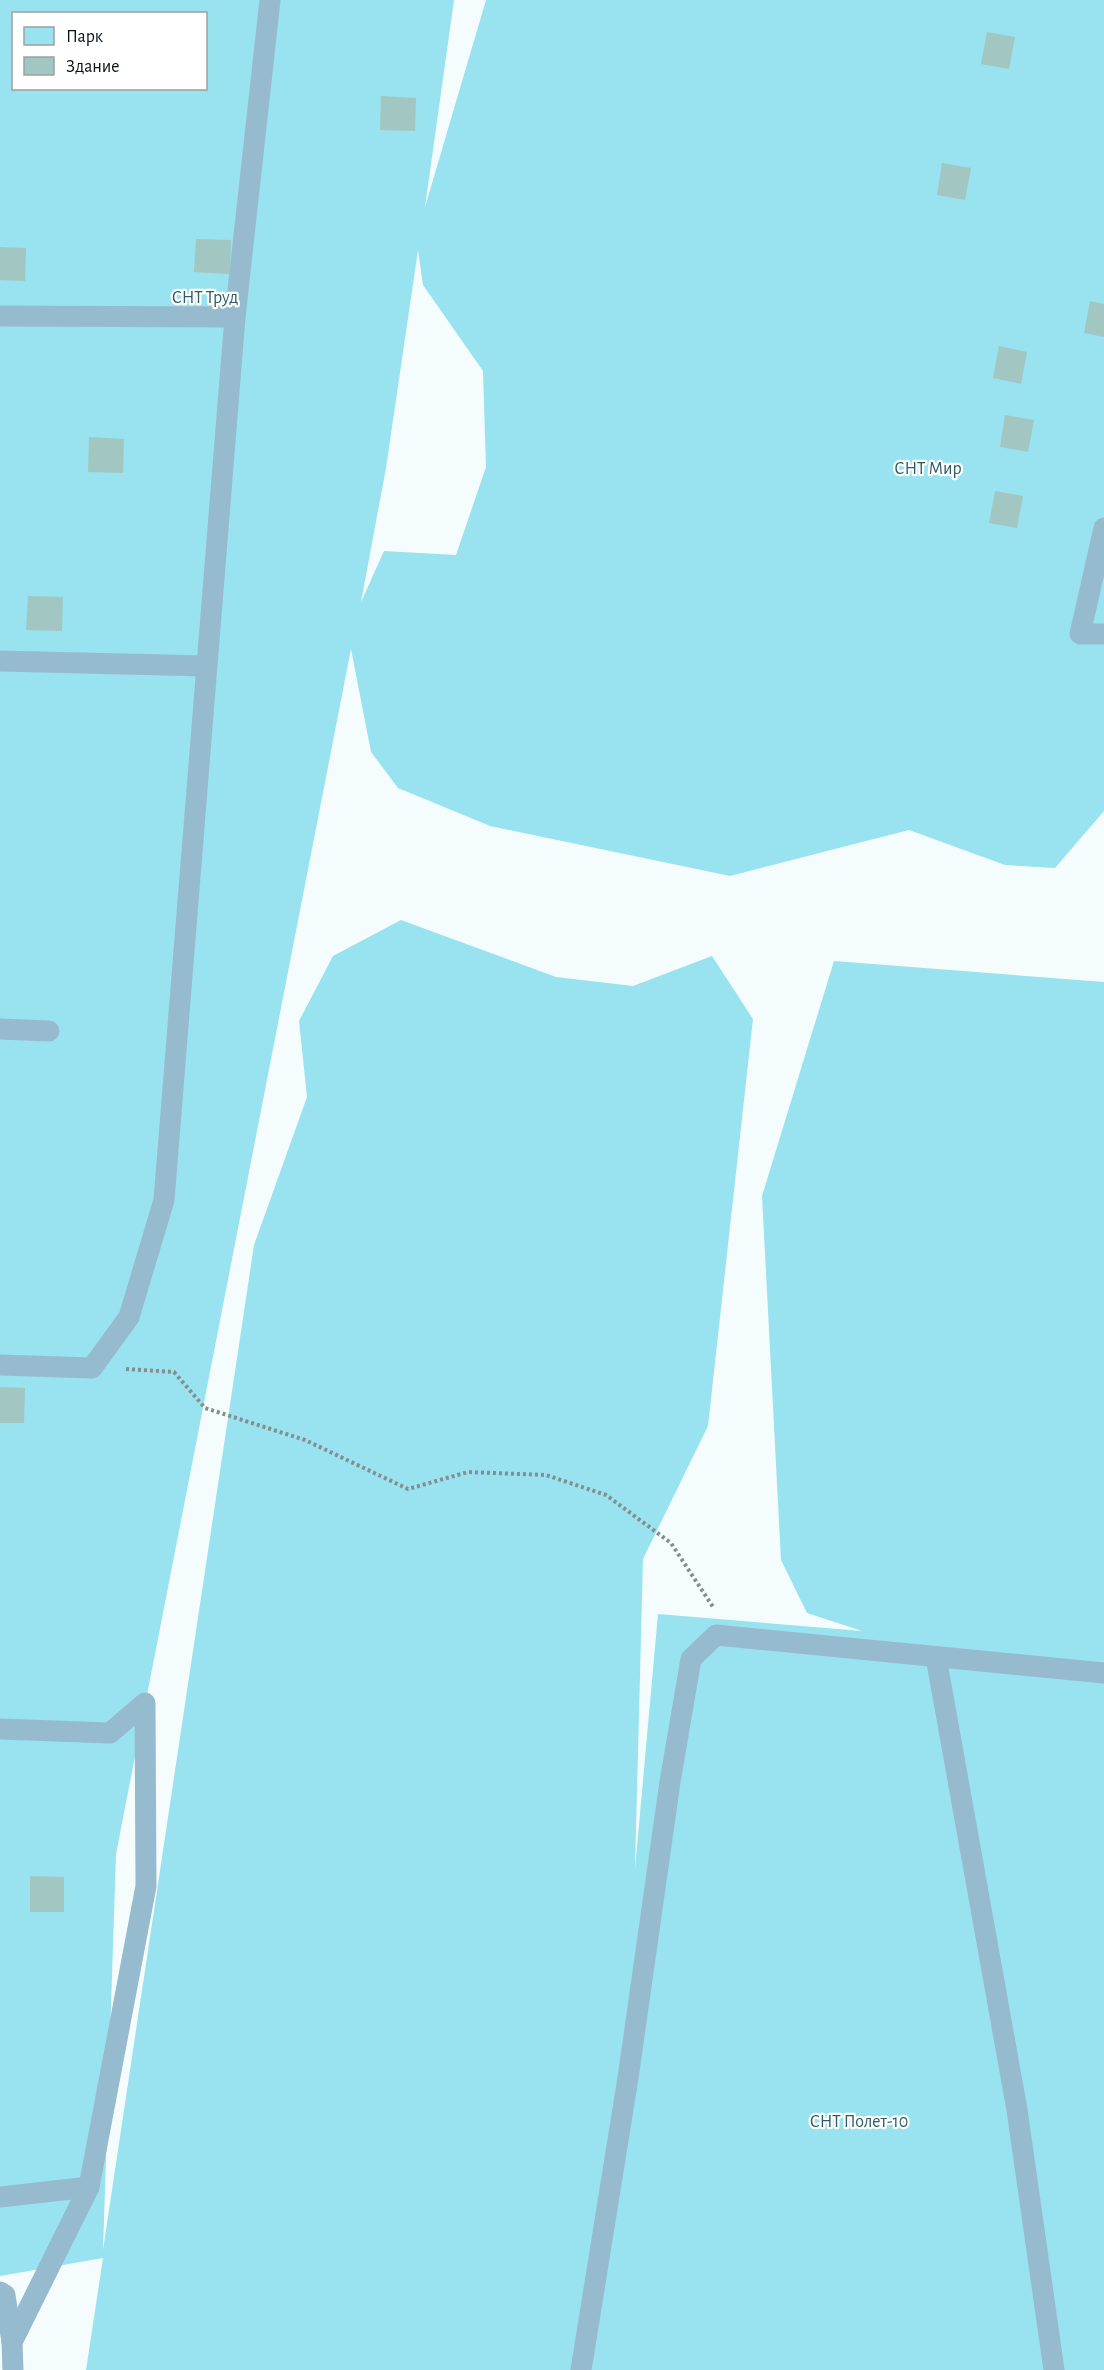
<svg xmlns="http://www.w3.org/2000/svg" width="1104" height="2370" viewBox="0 0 1104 2370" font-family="'Alegreya Sans',sans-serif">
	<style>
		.green { fill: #99e2ef; fill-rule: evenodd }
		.building { fill: #a2c6c2 }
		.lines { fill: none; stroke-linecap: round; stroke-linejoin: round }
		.path { stroke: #848e90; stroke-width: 4; stroke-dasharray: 3 3; stroke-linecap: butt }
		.lane { stroke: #97bbce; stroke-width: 21 }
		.labels { text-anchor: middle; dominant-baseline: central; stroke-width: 4.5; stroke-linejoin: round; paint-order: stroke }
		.park-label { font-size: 18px; fill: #2d5c65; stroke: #fff }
	</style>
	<rect width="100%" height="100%" fill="#f5fcfd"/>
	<!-- green -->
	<path class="green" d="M 0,0 L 454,0 L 425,207 L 486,0 L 1104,0 L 1104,811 L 1055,868 L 1005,865 L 909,830 L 730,876 L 490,826 L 398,788 L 371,752 L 351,649 L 116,1854 L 103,2250 L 254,1245 L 307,1097 L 299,1021 L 333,956 L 401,920 L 556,977 L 633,986 L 712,956 L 753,1019 L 708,1426 L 643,1559 L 635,1869 L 658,1614 L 862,1631 L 807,1613 L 781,1560 L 762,1196 L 834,961 L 1104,982 L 1104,2370 L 86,2370 L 103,2258 L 0,2276 ZM 14,14 L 206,14 L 206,88 L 14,88 ZM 418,250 L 423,285 L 483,371 L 486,467 L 456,555 L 384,551 L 361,602 L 386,468 Z"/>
	<!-- building -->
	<g class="building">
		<polygon points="987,32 1015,37 1009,69 981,64"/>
		<polygon points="381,96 416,98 415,131 380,130"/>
		<polygon points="942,163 971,168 965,200 937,195"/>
		<polygon points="196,239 231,240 230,274 194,272"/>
		<polygon points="0,247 26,248 25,281 0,280"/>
		<polygon points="1090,301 1104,304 1104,337 1084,333"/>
		<polygon points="999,346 1027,352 1021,384 993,378"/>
		<polygon points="1005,415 1034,420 1028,452 1000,447"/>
		<polygon points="89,437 124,439 123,473 88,472"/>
		<polygon points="995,491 1023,496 1017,528 989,523"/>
		<polygon points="28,596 63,597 62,631 26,630"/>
		<polygon points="0,1387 25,1388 24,1423 0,1423"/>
		<polygon points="30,1876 64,1877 64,1912 30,1912"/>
	</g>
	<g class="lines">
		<!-- path -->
		<polyline class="path" points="126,1369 174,1372 205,1408 305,1440 408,1489 468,1472 546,1475 606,1495 671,1543 713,1607"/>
		<!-- lane -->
		<g class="lane">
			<polyline points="0,316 235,317"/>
			<polyline points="1104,528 1080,634 1104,634"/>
			<polyline points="0,661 206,666"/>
			<polyline points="0,1029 49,1031"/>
			<polyline points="0,1365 92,1368 129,1317 164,1200 235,317 270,0"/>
			<polyline points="936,1657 1017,2110 1054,2370"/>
			<polyline points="0,1729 110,1733 145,1703 146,1886 89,2187 0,2197"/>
			<polyline points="0,2292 5,2295 12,2342"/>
			<polyline points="13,2370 12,2342 89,2187"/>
			<polyline points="581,2370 628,2078 670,1782 691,1659 716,1635 1104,1673"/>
		</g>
	</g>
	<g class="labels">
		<!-- park labels -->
		<g class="park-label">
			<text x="205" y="298">СНТ Труд</text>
			<text x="928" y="469">СНТ Мир</text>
			<text x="859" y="2122">СНТ Полет-10</text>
		</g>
	</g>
	<!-- legend -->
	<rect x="12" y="12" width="195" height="78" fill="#ffffff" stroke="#9ba1a2" stroke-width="1.5"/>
	<rect x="24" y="27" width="30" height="18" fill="#99e2ef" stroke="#9ba1a2" stroke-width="1.5"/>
	<text x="66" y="42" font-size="18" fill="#061316">Парк</text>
	<rect x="24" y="57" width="30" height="18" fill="#a2c6c2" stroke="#9ba1a2" stroke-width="1.5"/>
	<text x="66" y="72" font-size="18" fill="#061316">Здание</text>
</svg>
